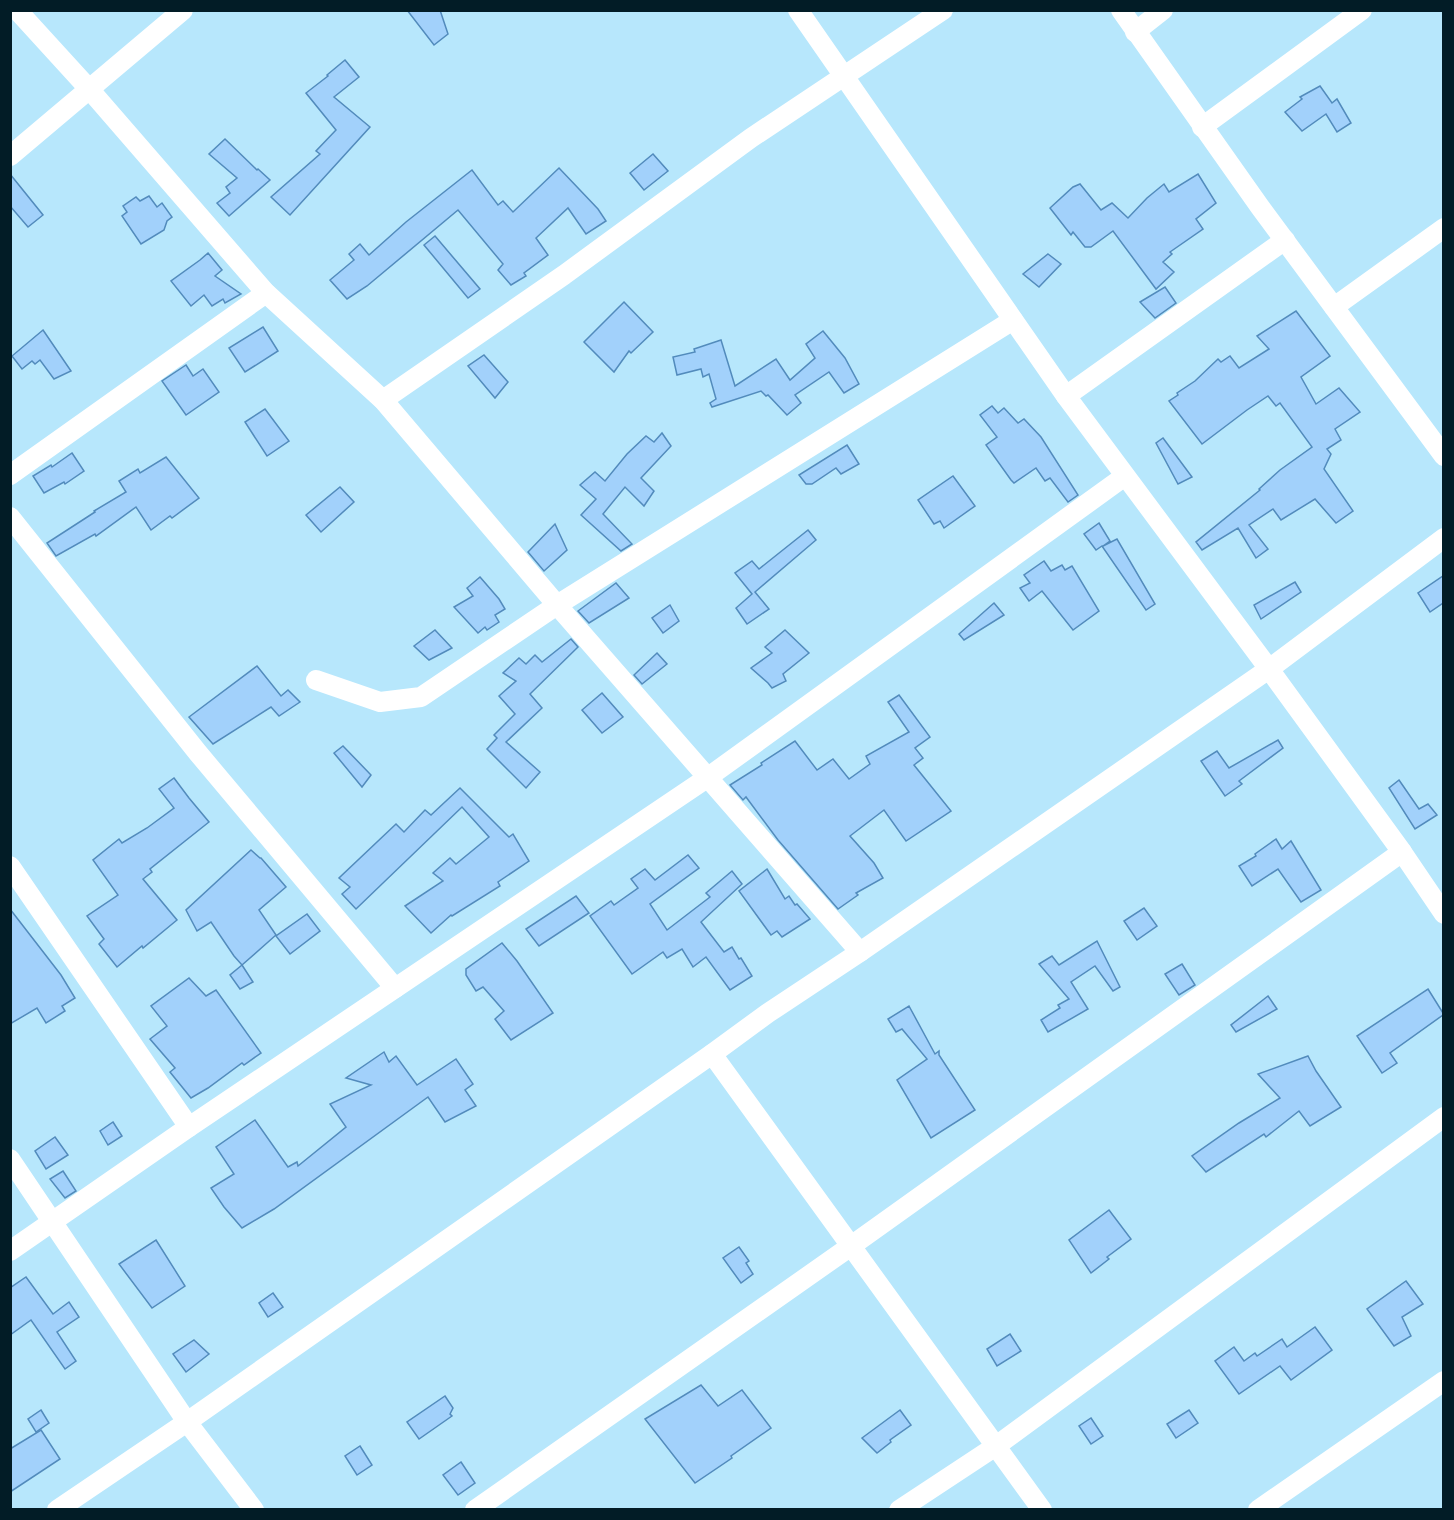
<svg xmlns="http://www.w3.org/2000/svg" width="1454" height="1520" viewBox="0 0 1454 1520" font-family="'Source Sans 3',sans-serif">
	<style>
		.building { fill: #a2d1fb; stroke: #528bbc; stroke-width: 1.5 }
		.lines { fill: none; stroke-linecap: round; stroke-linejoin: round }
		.minor { stroke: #fff; stroke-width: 20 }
	</style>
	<rect width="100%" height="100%" fill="#b7e7fc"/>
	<!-- building -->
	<g class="building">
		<polygon points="407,10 440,10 448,34 434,45"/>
		<polygon points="345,60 359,77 334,97 370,127 290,215 271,197 320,154 316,151 336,130 306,93 328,76 327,75"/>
		<polygon points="1320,86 1332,103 1337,99 1351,123 1337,132 1326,114 1302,131 1285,112 1302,99 1300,97"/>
		<polygon points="225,139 257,170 258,169 270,180 229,216 217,203 230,193 226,187 237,178 209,154"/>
		<polygon points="653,154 668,171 644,190 630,173"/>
		<polygon points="559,168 598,209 606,221 586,234 568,208 536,238 548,255 524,273 526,276 511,285 498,270 503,264 458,210 367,286 347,299 330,280 354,260 349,254 360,244 369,255 406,222 472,170 498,205 503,201 513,212"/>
		<polygon points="10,174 43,215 28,227 10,206"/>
		<polygon points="1198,174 1216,203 1196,219 1203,229 1170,252 1172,254 1163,262 1174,272 1156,289 1113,231 1091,247 1085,247 1073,232 1071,235 1050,208 1073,187 1080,184 1101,210 1112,203 1128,218 1147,198 1164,184 1169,192"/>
		<polygon points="149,196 157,207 162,203 172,217 167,221 164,230 141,244 122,216 127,212 123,206 136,197 140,201"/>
		<polygon points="435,236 480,289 468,298 424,245"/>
		<polygon points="208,253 222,270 215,276 241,294 225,303 223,299 212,306 204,295 191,306 171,281 200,260"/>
		<polygon points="1048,254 1061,264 1039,287 1023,274"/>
		<polygon points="1165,287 1176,303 1155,318 1140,302"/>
		<polygon points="624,302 653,332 631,353 629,351 614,372 584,342"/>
		<polygon points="1296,311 1330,356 1301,377 1316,404 1339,388 1360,412 1335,429 1341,440 1327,449 1331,454 1324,469 1353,511 1336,523 1315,499 1281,520 1273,509 1249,525 1268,549 1256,558 1238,528 1202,550 1196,542 1260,490 1259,489 1280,470 1312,447 1280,403 1276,406 1268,396 1247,410 1202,444 1169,401 1178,395 1177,393 1195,381 1218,359 1221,362 1230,356 1239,368 1269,349 1257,336"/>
		<polygon points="263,327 278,351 245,372 229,348"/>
		<polygon points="43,330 71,371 54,379 40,360 35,364 32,361 22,369 12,356"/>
		<polygon points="823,331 845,358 859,384 844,393 829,372 795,395 801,403 787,415 768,395 766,396 761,391 712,407 710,403 716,399 709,374 703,377 701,369 677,375 673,357 695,352 694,349 721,340 735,386 776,359 790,380 815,358 806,344"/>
		<polygon points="484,355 508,382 495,398 468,366"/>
		<polygon points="186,365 193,376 203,369 219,392 186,415 162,381"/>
		<polygon points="992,406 998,413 1004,408 1018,423 1024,419 1041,437 1078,495 1068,502 1050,478 1045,481 1036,468 1014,483 1011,480 986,445 997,437 980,415"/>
		<polygon points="265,409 289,441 267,456 245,422"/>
		<polygon points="662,433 671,446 641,478 654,491 644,506 625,487 603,514 632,544 621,551 581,515 596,499 580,485 595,472 605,481 627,454 646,436 654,442"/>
		<polygon points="1163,438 1192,477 1178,484 1156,443"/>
		<polygon points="847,445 859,464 841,474 836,468 812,484 806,484 799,475"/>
		<polygon points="72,453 84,471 65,484 64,482 44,493 33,476 51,465 52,467"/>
		<polygon points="166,457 199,498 172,518 170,516 151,530 136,507 96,536 95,534 56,556 47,543 95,512 94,511 126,492 119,481 138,469 140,473"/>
		<polygon points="953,476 975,506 944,528 940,521 934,524 918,500"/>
		<polygon points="340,487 354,502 321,532 306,515"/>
		<polygon points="1099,523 1110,541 1103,546 1117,539 1155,604 1146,610 1102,546 1096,550 1084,534"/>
		<polygon points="555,524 567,550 544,571 528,552"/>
		<polygon points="808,530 816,540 755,592 769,609 747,624 736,608 752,594 735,573 752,561 759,569"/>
		<polygon points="1044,561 1051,571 1062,565 1065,570 1072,566 1099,611 1073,630 1042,591 1029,601 1020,588 1030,583 1024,575"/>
		<polygon points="1443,576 1443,603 1430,612 1418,593"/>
		<polygon points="480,577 499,599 505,609 495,615 499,622 487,630 485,627 478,633 454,607 473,596 467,588"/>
		<polygon points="1295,582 1301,592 1261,619 1254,605"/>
		<polygon points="616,583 629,598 589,623 578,611"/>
		<polygon points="994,603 1004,615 964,640 959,634"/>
		<polygon points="670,605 679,621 663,633 652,618"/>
		<polygon points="435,630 452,648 429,660 414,646"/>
		<polygon points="785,630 809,653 783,674 786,681 772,688 768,683 751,668 772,653 765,647"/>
		<polygon points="571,639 578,647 530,694 542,708 506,742 540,772 526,788 487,749 497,738 494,735 515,714 499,696 516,681 503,673 519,658 526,664 535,655 542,662"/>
		<polygon points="657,653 667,664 642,684 634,675"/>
		<polygon points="257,666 281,696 288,690 300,702 279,716 271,707 213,744 189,717"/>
		<polygon points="602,693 623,717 602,733 582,710"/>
		<polygon points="899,695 930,737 915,748 923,758 914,765 951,811 906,841 884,810 850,836 874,863 883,878 856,893 858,895 838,909 778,840 746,797 743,800 730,785 762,765 761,763 795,741 817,770 833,759 849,779 870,764 866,756 909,732 888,702"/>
		<polygon points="1278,740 1283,748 1239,781 1242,784 1225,796 1201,761 1217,751 1229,768"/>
		<polygon points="343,746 371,775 362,787 334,753"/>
		<polygon points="174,778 189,798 209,822 150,869 152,872 143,879 177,920 143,948 142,946 117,967 99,944 104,939 87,916 118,895 93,860 119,839 122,843 147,828 174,808 159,789"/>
		<polygon points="1399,780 1419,809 1428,804 1437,815 1415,829 1389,788"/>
		<polygon points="460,788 509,837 513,834 529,861 498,882 500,886 452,916 451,915 431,933 405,906 443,881 433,873 450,858 456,864 489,837 462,807 356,909 342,894 350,887 339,878 396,824 404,832 425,810 431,815"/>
		<polygon points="1276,839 1282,849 1291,841 1321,890 1301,902 1278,869 1252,886 1239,866 1256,856 1255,854"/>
		<polygon points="251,850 260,858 261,858 286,887 259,910 276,935 242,965 234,956 211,922 197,931 186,910"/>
		<polygon points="688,855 699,868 650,904 667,930 710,897 706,893 732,871 742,884 701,922 724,952 732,947 739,959 741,958 752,976 730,990 706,957 693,967 682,949 667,958 663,952 632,974 590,916 611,901 614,905 638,888 631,879 645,869 655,880"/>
		<polygon points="767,869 785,899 789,896 795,905 797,904 810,919 782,937 777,931 771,935 739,891"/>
		<polygon points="576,896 589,913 539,946 526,929"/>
		<polygon points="1144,908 1157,926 1137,940 1124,921"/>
		<polygon points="10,909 61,975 75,998 62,1006 65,1011 46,1023 37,1008 10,1024"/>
		<polygon points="307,914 320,931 290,954 276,936"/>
		<polygon points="1097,941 1120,987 1113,991 1095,966 1071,982 1088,1009 1048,1032 1041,1020 1060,1008 1058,1005 1069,999 1039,964 1052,956 1059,965"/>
		<polygon points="502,943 517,961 553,1013 511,1040 495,1019 504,1011 483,987 476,991 466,975 466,969"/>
		<polygon points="1182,964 1195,985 1179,995 1165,974"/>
		<polygon points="242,965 253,982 240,989 230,975"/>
		<polygon points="189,978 206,996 216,990 261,1053 244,1065 242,1063 208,1088 191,1098 170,1072 175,1068 150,1039 167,1026 151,1006"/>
		<polygon points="1428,989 1443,1013 1443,1015 1390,1053 1397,1063 1382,1073 1357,1036"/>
		<polygon points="1268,996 1277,1009 1236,1032 1231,1025"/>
		<polygon points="909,1006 935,1054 939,1051 939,1055 975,1110 931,1138 897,1080 927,1059 902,1029 896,1032 888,1019"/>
		<polygon points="384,1052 389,1062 396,1056 417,1085 456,1059 473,1084 465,1090 476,1106 445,1122 428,1097 274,1209 242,1228 224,1207 211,1188 234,1174 216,1147 255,1120 288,1167 297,1162 298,1166 346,1127 330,1104 371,1085 346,1078"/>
		<polygon points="1308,1056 1316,1071 1341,1107 1310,1126 1299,1111 1266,1137 1264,1134 1206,1172 1192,1156 1239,1123 1280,1098 1258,1074"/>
		<polygon points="113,1122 122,1136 108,1145 100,1131"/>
		<polygon points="55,1137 68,1155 46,1169 35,1151"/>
		<polygon points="63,1171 76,1191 65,1198 50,1179"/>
		<polygon points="1109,1210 1131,1239 1107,1257 1109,1259 1091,1273 1069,1240"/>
		<polygon points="156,1240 185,1286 152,1308 119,1264"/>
		<polygon points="739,1247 749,1261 746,1263 753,1274 741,1283 723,1258"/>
		<polygon points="26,1277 53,1314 69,1302 79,1317 57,1332 76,1361 65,1369 31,1320 10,1335 10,1288"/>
		<polygon points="1406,1281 1423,1304 1402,1317 1411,1336 1394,1346 1367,1309"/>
		<polygon points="273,1293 283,1307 268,1317 259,1303"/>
		<polygon points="1315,1327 1332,1350 1291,1380 1280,1366 1239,1394 1215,1361 1234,1347 1244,1361 1255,1353 1257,1356 1282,1339 1287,1347"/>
		<polygon points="1010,1334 1021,1351 997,1366 987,1349"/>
		<polygon points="194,1340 209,1354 186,1372 173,1354"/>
		<polygon points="701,1385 718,1406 742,1390 771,1428 731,1456 732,1458 695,1483 645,1419"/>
		<polygon points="445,1396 453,1408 450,1414 452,1416 419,1439 407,1422"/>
		<polygon points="41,1410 49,1423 36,1432 28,1419"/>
		<polygon points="900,1410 911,1425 890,1440 891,1442 877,1453 862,1438"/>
		<polygon points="1189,1410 1198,1423 1176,1438 1167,1424"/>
		<polygon points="1091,1418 1103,1436 1091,1444 1079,1426"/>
		<polygon points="41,1430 60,1459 10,1492 10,1449"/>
		<polygon points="360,1446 372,1465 357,1475 345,1456"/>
		<polygon points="461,1462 475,1483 458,1495 443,1475"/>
	</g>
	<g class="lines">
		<!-- minor -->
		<g class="minor">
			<polyline points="17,10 90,90 266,293 383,400 557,605 860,952"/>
			<polyline points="798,10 1066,396 1269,669 1402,852 1444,914"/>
			<polyline points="1121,10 1260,207 1444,456"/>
			<polyline points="1135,32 1163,10"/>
			<polyline points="1202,127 1362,10"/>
			<polyline points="10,156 183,10"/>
			<polyline points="1334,307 1444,228"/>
			<polyline points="1066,396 1285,240"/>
			<polyline points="383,400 564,275 751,138 943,10"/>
			<polyline points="10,475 266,293"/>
			<polyline points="10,517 198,753 395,988"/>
			<polyline points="316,680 380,702 421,697 557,605 1013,320"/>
			<polyline points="10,866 189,1127"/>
			<polyline points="712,1054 1042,1510"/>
			<polyline points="10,1159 187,1422 254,1510"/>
			<polyline points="10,1251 189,1127 707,778 1125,476"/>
			<polyline points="57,1510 187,1422 712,1054 768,1013 860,952 1269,669 1444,538"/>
			<polyline points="475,1510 851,1246 1402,852"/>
			<polyline points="899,1510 996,1446 1444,1117"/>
			<polyline points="1258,1510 1444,1381"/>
		</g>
	</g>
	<!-- border -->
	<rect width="1454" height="1520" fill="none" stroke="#021c26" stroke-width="24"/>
</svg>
